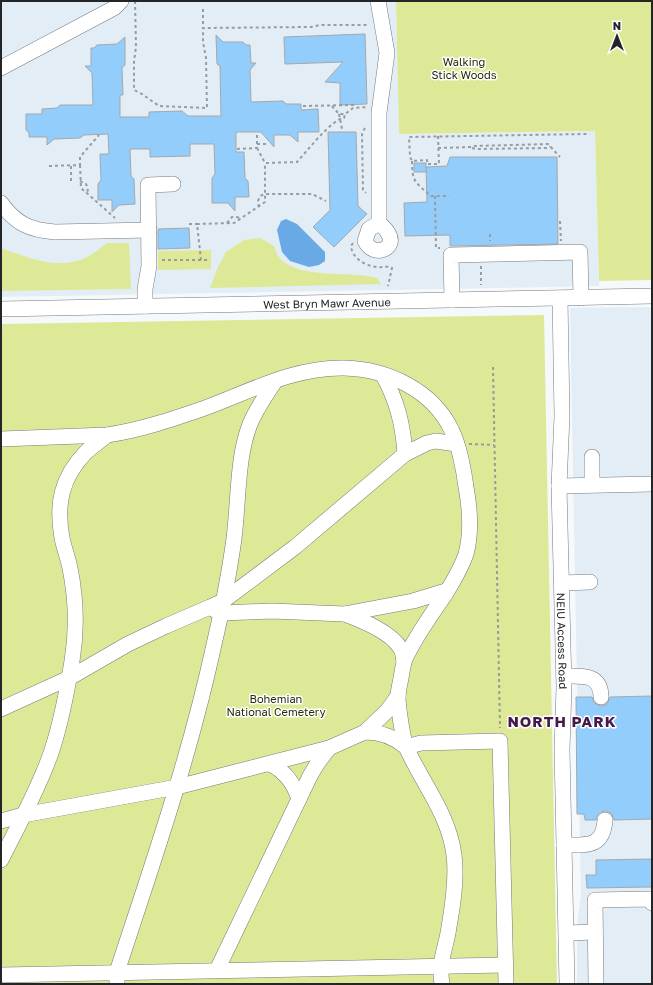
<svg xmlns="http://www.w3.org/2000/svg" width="653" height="985" viewBox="0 0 653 985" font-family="'Golos Text',sans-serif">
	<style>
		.built { fill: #e2edf5 }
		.green { fill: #dde996 }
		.water { fill: #69aae6 }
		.building { fill: #92cdfb; stroke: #a5a8ab }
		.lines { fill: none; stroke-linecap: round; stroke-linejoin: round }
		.minor-casing { stroke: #76797c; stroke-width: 16 }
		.path { stroke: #999b9d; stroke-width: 2; stroke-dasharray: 3 3; stroke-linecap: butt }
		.minor { stroke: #fff; stroke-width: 15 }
		.labels { text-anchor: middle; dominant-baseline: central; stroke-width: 3; stroke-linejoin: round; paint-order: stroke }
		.park-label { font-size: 11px; fill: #282c07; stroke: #fff }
		.street-label { font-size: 11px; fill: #242526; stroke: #fff }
		.district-label { font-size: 15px; font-weight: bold; letter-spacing: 1px; fill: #46194b; stroke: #fff }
	</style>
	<rect width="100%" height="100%" fill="#f5f9fc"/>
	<!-- built -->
	<g class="built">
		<polygon points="1,1 396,1 399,134 595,131 599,286 1,297"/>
		<polygon points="652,307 652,984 577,984 577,927 581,895 570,308"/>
	</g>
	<!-- green -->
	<g class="green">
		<polygon points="396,1 652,1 652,280 599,281 595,131 399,134"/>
		<path d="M 260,238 L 274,246 C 275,248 276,252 277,254 C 292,281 352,270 377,278 L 381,284 L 210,288 L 217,269 L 226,252 L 244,240 Z"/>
		<path d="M 107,243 L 129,243 L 131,289 L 1,291 L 1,248 C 27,257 53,269 80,260 C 90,257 99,249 107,243 Z"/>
		<polygon points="211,250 211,269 158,270 158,251"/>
		<polygon points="544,315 557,984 1,984 1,324"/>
	</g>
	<!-- water -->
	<polygon class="water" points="286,219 297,224 325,252 325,261 319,265 309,267 290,261 282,252 277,230 281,221"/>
	<!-- building -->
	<g class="building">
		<polygon points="365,34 367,104 340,105 340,83 325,82 343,62 285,64 284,37"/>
		<polygon points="216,35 223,42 243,42 246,45 250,45 251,63 256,63 250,70 251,102 283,101 286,104 301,104 301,110 318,109 319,132 298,132 298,142 290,135 274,135 274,147 261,132 236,132 236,152 244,152 245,178 248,181 249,197 235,197 235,211 228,203 212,203 212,178 215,174 214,144 190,144 190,156 150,157 150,149 130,149 131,176 134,179 135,204 119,205 112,212 112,200 98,200 98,184 101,180 100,154 109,154 108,134 84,135 80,138 54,139 47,145 47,137 29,137 29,133 26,130 26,114 42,114 42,109 57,108 60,105 93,105 92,73 85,66 91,66 91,48 94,48 97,45 117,44 125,37 125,65 122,68 123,95 120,95 120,117 149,117 149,112 182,111 188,116 221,116 220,66 217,64"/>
		<polygon points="328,132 356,132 358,206 367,214 334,247 313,227 330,210"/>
		<polygon points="450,157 557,157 558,244 450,246 450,235 405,236 404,203 427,202 426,167 447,166"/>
		<rect x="414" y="163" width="12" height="9"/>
		<polygon points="189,228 190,248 158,249 158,229"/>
		<polygon points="652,696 652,819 614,820 611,813 606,811 601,812 598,814 596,820 585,820 584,814 577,814 576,697 592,697 594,703 598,705 602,706 607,704 610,697"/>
		<polygon points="652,859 652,887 587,888 586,875 596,875 596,860"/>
	</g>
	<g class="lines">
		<defs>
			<g id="minor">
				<path d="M 378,1 L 387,53 L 379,113 L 379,223 C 382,226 386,229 388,233 C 398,248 374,259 365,241 L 369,229 L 379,223"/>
				<polyline points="1,68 114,8 121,1"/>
				<path d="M 1,203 C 16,224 30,230 55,232 L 149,230"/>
				<path id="s1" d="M 560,298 L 562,416 L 559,486 L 564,687 L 562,750 L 567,984"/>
				<polyline points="452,300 451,255 580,252 581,298"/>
				<polyline points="145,306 145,289 149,266 148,185 173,184"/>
				<path id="s2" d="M 1,309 L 652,296"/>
				<path d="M 383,375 C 397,401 403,424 405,454"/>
				<path d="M 1,439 L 107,435 C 141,430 173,419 205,408 C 251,391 294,367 344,368 C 387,369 433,390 452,431 C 459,445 464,471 466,487 C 470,509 472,532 466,554 C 461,569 454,580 446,593 C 432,614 416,635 405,659 C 403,665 402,672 401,678 C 400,684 398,691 398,697 C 398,706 403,741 407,749 C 423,784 449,815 454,855 C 457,878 453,904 449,927 C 446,949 438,961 442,984"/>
				<polyline points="592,457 592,485"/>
				<polyline points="559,486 652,484"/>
				<polyline points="562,583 590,582"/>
				<polyline points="213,609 221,613 272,611 344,614 413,601 446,591"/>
				<path d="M 345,614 C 363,621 391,632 401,649 C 403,652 403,657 404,661"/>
				<path d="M 564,676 C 581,676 601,673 601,697"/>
				<polyline points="1,709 69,678 128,644 166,626 210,607 223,601 295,547 405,454 427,443 436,441 456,444"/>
				<path d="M 365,732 C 380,732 393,736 406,747 L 421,743 L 500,741 L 506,984"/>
				<path d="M 270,764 C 285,771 294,784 299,799"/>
				<polyline points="1,821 23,815 177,787 329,748 365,732 387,711 398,696"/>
				<path d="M 564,845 C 587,845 603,848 605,820"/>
				<path d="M 1,860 C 18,826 39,788 51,753 C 61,723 67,692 72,661 C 77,631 76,598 70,568 C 68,558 64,548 62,538 C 56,504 61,478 86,452 C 93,446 100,441 107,435"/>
				<polyline points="567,933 595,932"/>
				<polyline points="217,970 310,776 317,764 329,748"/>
				<polyline points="1,975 505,965"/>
				<path d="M 117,984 L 117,972 C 152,865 189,759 213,649 C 221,615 228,580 233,546 C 239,507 236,460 250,424 C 256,409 267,394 275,381"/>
				<polyline points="596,984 595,900 650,899 652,903"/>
			</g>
		</defs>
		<!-- minor casing -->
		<use href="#minor" class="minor-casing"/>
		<!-- path -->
		<g class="path">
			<polyline points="135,1 136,47 134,62 134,90 142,94 159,106 207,108 206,58 203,42 203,28 311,27 320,25 369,25"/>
			<polyline points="203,9 203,28"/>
			<polyline points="303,106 353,105 353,108"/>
			<polyline points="332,106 339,114 345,114 353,108 368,107"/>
			<polyline points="339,114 342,129"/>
			<polyline points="365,128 362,133 363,190 366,193"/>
			<polyline points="438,136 439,164 427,164 427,160 412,161 410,157 409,137 587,134"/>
			<polyline points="257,144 268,144"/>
			<path d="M 257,148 L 265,163 L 297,162 C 306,152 333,118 344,118 L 345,114"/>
			<polyline points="438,148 472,147 475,146 548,144 560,157"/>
			<polyline points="472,148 476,149 547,148 550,146"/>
			<polyline points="237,149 257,148 257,132"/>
			<path d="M 412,161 C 412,182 415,182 431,196 L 449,196"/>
			<polyline points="80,165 81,188 115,218"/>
			<polyline points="49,166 80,165 80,157 99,135"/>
			<polyline points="71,166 71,182"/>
			<polyline points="80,181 86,184 88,188 87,194"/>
			<polyline points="435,196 436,248 440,248"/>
			<polyline points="259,207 258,201 260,196 265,194 312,194 326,201"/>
			<polyline points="560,221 561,241"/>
			<polyline points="227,223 232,217 237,217 241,219"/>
			<polyline points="189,224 197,224"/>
			<polyline points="490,234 490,241"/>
			<path d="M 353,243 L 351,246 C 352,258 365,266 377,267 C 383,268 386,265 392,268 L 388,286"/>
			<polyline points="162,260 209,260"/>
			<polyline points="201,260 197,224 234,223 265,202 265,163"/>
			<polyline points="481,266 481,285"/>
			<polyline points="493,367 500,728"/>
			<polyline points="469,444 494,445"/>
		</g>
		<!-- minor -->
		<use href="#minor" class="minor"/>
	</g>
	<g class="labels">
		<!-- park labels -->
		<g class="park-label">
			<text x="464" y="61">Walking<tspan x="464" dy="13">Stick Woods</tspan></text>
			<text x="276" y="698">Bohemian<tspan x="276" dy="13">National Cemetery</tspan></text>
		</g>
		<!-- street labels -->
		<g class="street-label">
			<text stroke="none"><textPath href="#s2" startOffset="326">West Bryn Mawr Avenue</textPath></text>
			<text stroke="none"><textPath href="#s1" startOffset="343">NEIU Access Road</textPath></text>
		</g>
		<!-- district labels -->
		<g class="district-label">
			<text x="562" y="721">NORTH PARK</text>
		</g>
	</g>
	<!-- border -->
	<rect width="653" height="985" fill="none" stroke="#242526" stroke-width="4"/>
	<!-- north arrow -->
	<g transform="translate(617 36)" stroke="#ffffff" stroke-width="3" paint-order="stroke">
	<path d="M0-3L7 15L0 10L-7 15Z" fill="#242526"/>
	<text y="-6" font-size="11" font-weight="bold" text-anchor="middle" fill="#242526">N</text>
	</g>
</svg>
